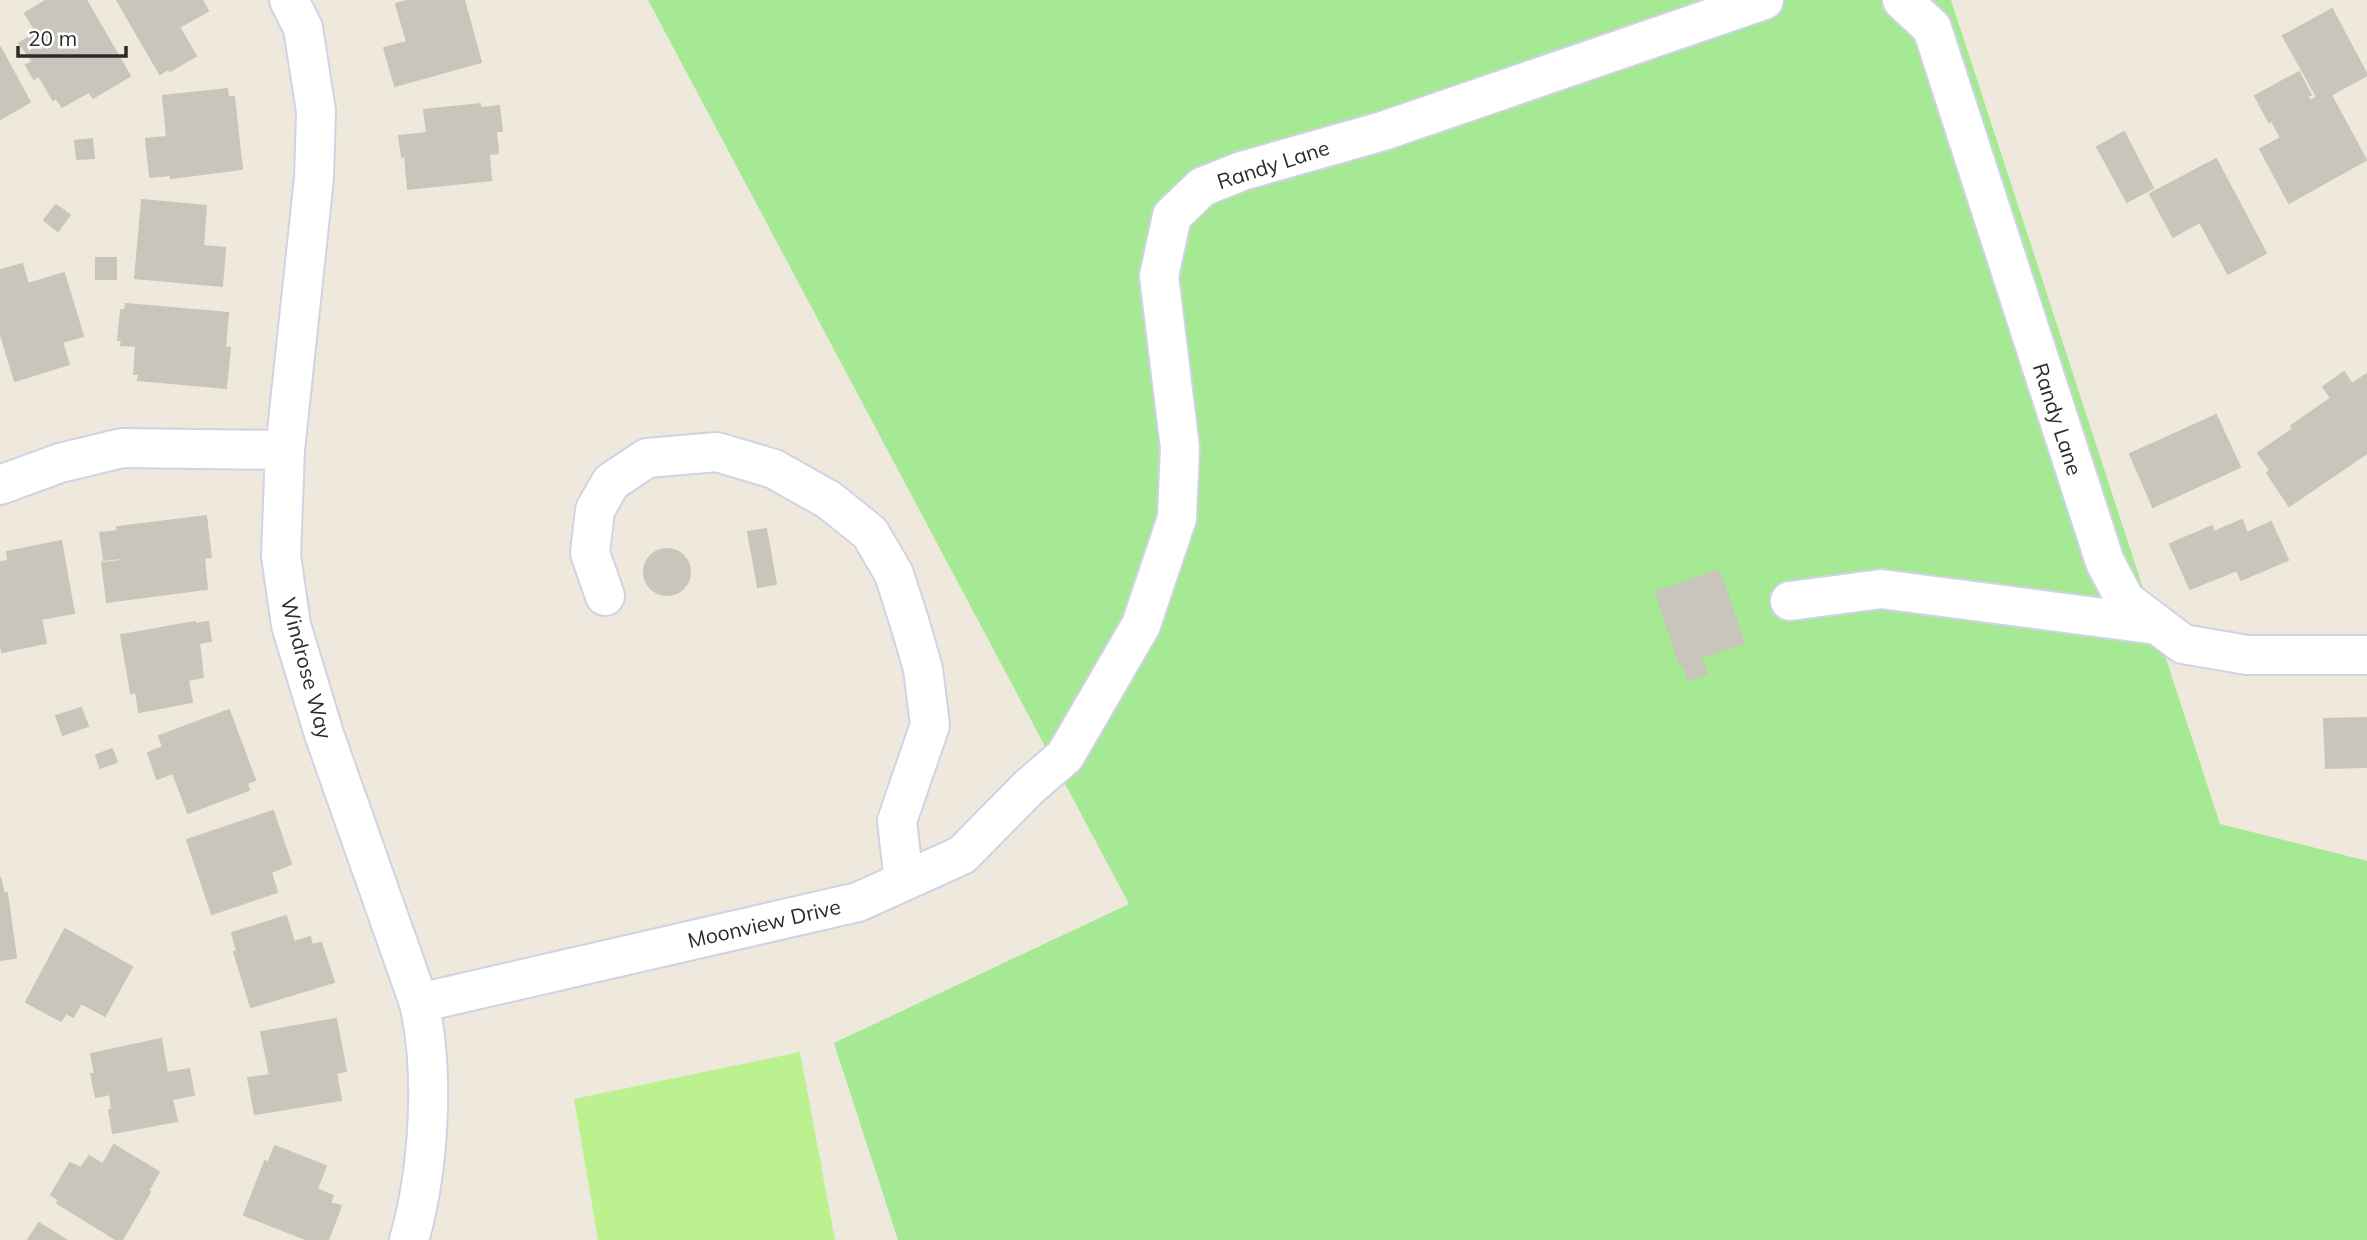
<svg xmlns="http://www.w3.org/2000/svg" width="2367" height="1240" viewBox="0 0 2367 1240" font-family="Mulish,sans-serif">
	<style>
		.green { fill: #a6e994 }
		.pitch { fill: #bbf18f }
		.building { fill: #cac5bc; stroke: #cac5b5; stroke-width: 2 }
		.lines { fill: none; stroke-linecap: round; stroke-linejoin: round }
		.minor-casing { stroke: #d1d2e5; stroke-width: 42 }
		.minor { stroke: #fff; stroke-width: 38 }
		.labels { text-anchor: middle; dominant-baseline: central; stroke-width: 7; stroke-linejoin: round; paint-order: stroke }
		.street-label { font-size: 21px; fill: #2b2b2b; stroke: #fff }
	</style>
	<rect width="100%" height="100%" fill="#eee9dc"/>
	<!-- green -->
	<polygon class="green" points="648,0 1951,0 2220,824 2367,861 2367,1240 898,1240 834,1043 1129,904"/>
	<!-- pitch -->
	<polygon class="pitch" points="800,1052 835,1240 598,1240 574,1099"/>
	<!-- building -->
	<g class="building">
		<polygon points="47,0 86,0 130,76 93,98 89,92 62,107 56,98 53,100 39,76 34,79 26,65 33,62 19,43 37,33 25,13"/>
		<polygon points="117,0 202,0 208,11 179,27 196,56 170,71 168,69 160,74"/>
		<polygon points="410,0 464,0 481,62 395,86 384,48 407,42 396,4"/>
		<polygon points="2332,9 2367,75 2331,95 2366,160 2289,203 2260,149 2281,138 2272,121 2269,122 2255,96 2299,72 2311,95 2307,96 2310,101 2317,97 2283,36"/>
		<polygon points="0,47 30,102 0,119"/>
		<polygon points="227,89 228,97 234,97 242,169 171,178 171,175 150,177 146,139 167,137 163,96"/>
		<polygon points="480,104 480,108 499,106 502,131 496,131 498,153 489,154 491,180 408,189 405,156 402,157 399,136 427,133 424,110"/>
		<polygon points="2124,132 2153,188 2127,202 2097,147"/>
		<polygon points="92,139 94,158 77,159 75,141"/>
		<polygon points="2216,159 2266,253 2228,274 2200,222 2173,237 2150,194"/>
		<polygon points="142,200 206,206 203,246 225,248 222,286 135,278"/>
		<polygon points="56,205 70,215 58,231 44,220"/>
		<rect x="96" y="258" width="20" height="21"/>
		<polygon points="22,264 28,284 64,273 83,336 62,342 69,364 15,381 0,332 0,270"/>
		<polygon points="126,304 228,313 225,347 230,348 226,388 138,380 139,374 134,374 136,346 121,345 122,340 118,340 121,310 125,310"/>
		<polygon points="2344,372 2352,384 2367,374 2367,453 2289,506 2267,473 2270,470 2258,453 2293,429 2291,426 2331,398 2323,387"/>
		<polygon points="2216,415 2240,467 2153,507 2130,454"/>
		<polygon points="206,516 211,557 204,558 207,589 107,602 102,563 121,561 120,558 104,560 100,533 118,531 117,527"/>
		<polygon points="2242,520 2247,533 2271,522 2288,560 2241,580 2237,570 2190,589 2170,544 2212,526 2214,532"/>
		<polygon points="766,529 776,584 758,587 748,532"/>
		<polygon points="61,541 74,613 41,619 46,643 2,652 0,641 0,562 8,561 7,552"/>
		<circle cx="667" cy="572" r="23"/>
		<polygon points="1719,570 1744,643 1701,657 1707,674 1688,680 1683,664 1680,665 1656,592"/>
		<polygon points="195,622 195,624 208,622 211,641 199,643 203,677 188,680 192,702 139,712 136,692 131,693 121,635"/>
		<polygon points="81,708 88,726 63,735 56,716"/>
		<polygon points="229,710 255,780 247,783 249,790 188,813 173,773 157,779 148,753 163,747 159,736"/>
		<polygon points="2367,718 2367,767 2326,768 2324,719"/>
		<polygon points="112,749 117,762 100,768 96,755"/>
		<polygon points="273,811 291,864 271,872 277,892 212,914 187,840"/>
		<polygon points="0,877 4,894 7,893 16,958 0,960"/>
		<polygon points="286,916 294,942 310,937 312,945 321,943 334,982 251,1007 234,952 237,951 232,933"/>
		<polygon points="65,929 132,967 105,1016 81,1003 73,1017 66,1013 61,1021 26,1002"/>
		<polygon points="336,1019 346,1071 336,1073 341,1100 255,1114 248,1078 270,1075 261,1032"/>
		<polygon points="161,1039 167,1073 189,1069 194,1095 172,1099 177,1121 113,1133 109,1110 112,1110 110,1094 96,1097 91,1074 95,1074 91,1054"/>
		<polygon points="114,1145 159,1172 148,1191 150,1192 122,1240 117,1240 57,1203 59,1200 51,1195 70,1163 81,1168 89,1156 103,1164"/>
		<polygon points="275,1146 326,1166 317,1189 333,1196 330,1203 341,1206 328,1240 308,1240 244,1215 265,1161 268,1163"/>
		<polygon points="39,1223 66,1240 28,1240"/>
	</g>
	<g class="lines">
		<defs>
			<g id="minor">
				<path d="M 289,0 L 303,28 L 316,111 L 314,178 L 285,450 L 281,556 L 291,625 L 324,734 L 419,1003 C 435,1072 429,1171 409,1240"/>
				<polyline points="1902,0 1932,28 2105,562 2125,600 2183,644 2247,655 2367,655"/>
				<polyline points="0,485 60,463 122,448 285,450"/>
				<polyline points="605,596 590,553 595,510 611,482 647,458 717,452 774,469 829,500 870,533 894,574 910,624 923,669 930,725 897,821 904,881"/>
				<polyline points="1790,601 1881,589 2157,625"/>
				<polyline points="419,1003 858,902 962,855 1028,788 1065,756 1141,625 1177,518 1180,448 1159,276 1172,216 1202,187 1242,171 1383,131 1764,0"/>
			</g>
		</defs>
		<!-- minor casing -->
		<use href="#minor" class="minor-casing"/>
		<!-- minor -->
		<use href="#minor" class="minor"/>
	</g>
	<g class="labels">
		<!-- street labels -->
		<g class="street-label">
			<text transform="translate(1273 164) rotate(-18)">Randy Lane</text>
			<text transform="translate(2058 419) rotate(72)">Randy Lane</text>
			<text transform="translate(307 668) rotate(75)">Windrose Way</text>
			<text transform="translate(764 923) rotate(-13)">Moonview Drive</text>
		</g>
	</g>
	<!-- scale -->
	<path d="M18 46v10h108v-10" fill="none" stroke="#2b2b2b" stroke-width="3.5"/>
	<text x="28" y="46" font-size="21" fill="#2b2b2b" stroke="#ffffff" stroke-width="5" paint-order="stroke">20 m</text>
</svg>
